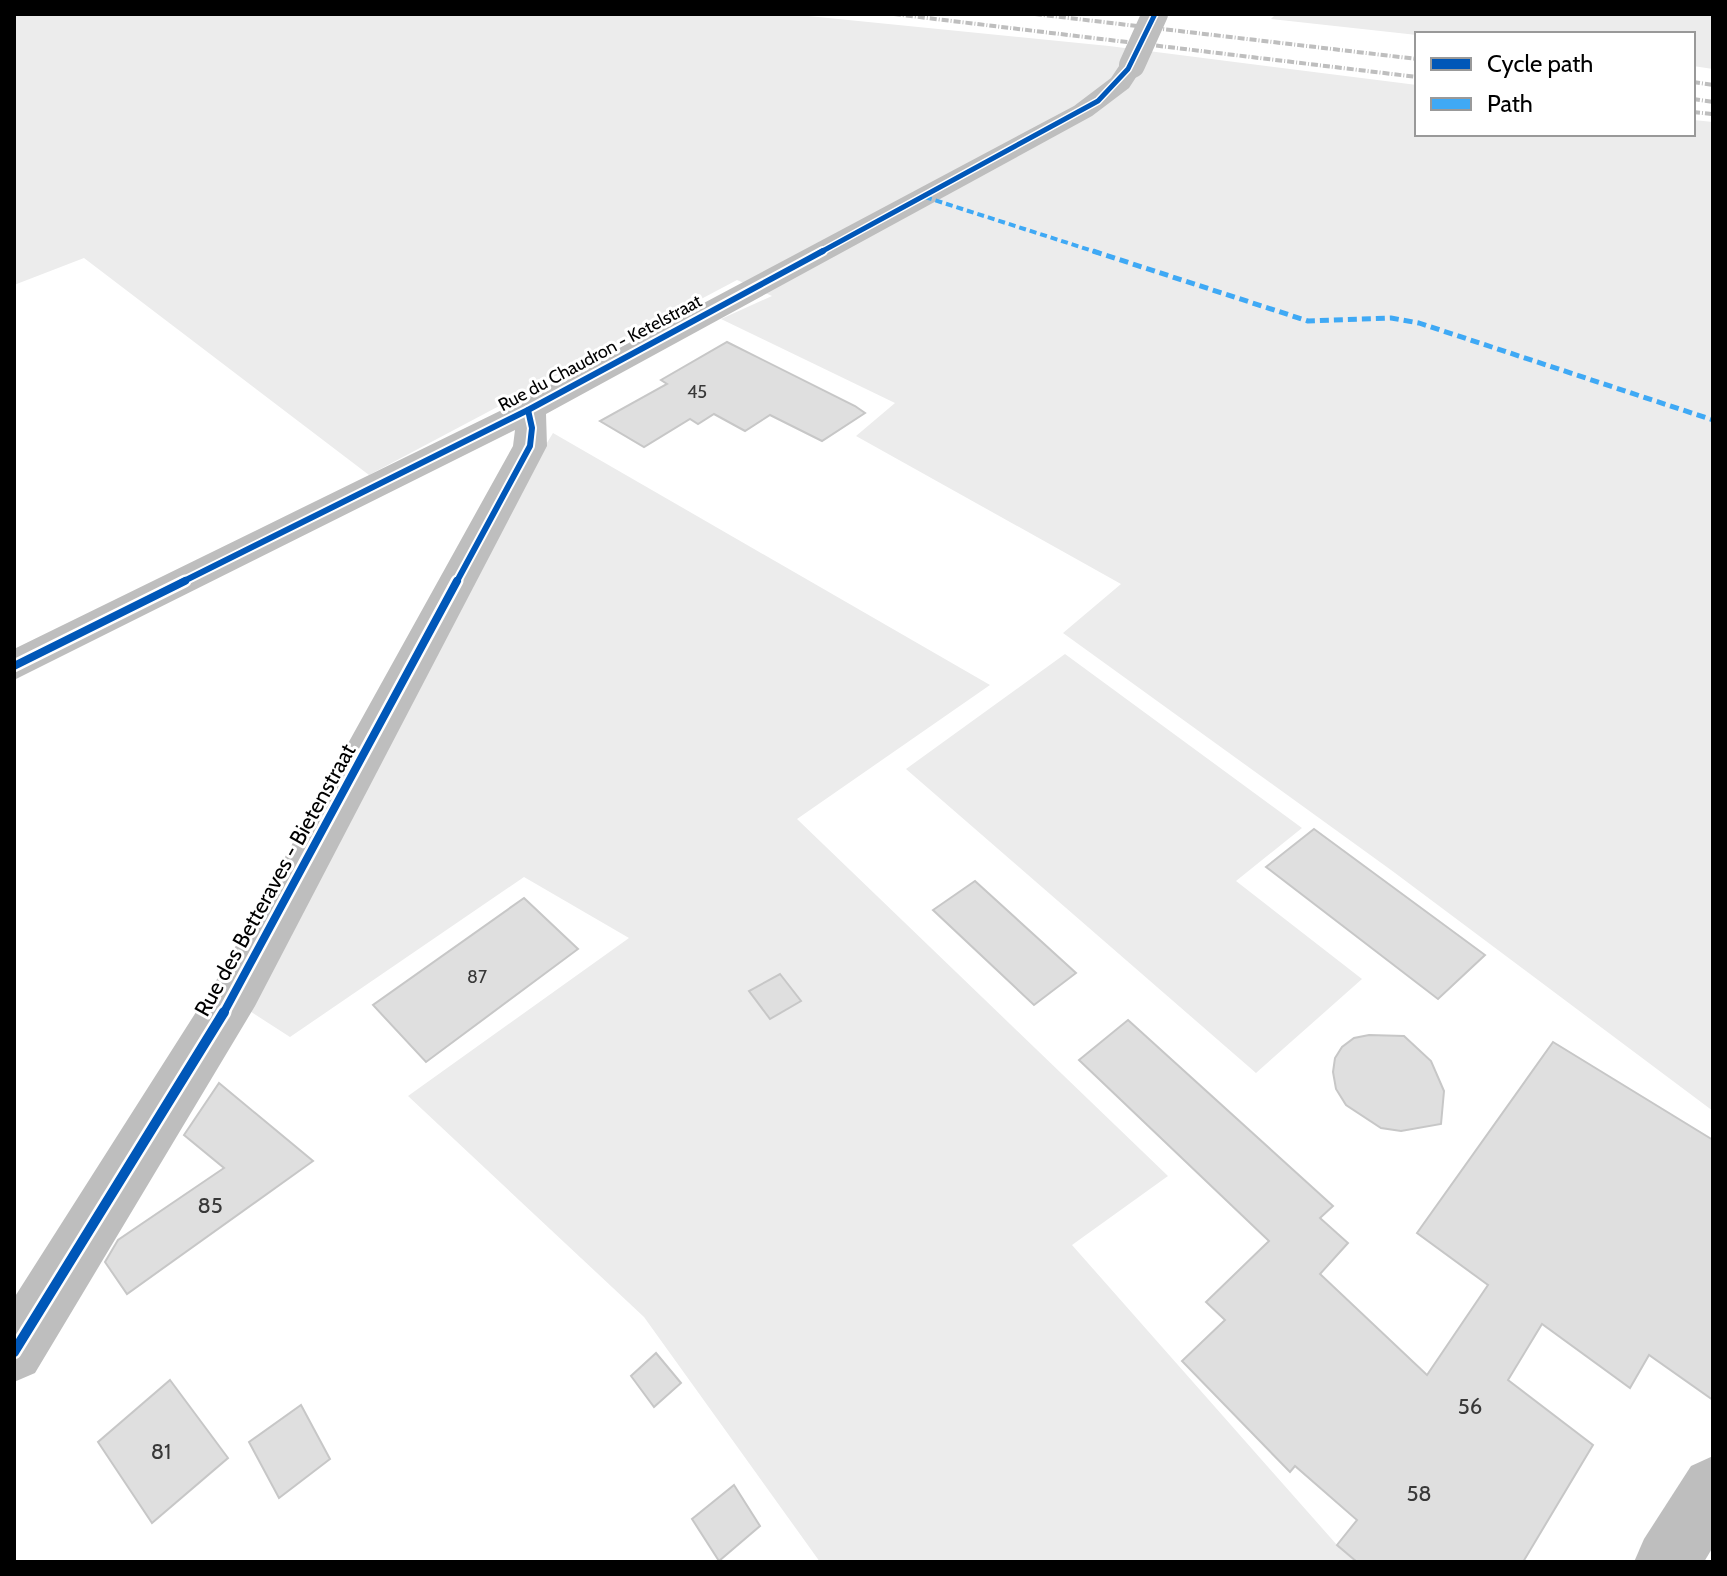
<svg xmlns="http://www.w3.org/2000/svg" width="1727" height="1576" viewBox="0 0 1727 1576" font-family="Cabin,sans-serif">
	<style>
		.green { fill: #ececec }
		.building { fill: #dfdfdf; stroke: #c7c7c7; stroke-width: 2 }
		.lines { fill: none; stroke-linecap: round; stroke-linejoin: round }
		.minor { fill: #bebebe; fill-rule: evenodd }
		.rail { stroke: #bebebe; stroke-width: 4; stroke-dasharray: 7 2 1 2; stroke-linecap: butt }
		.minor-bridge { stroke: #bebebe; stroke-width: 26 }
		.quiet-far1 { stroke: #3fa9f5; stroke-width: 4; stroke-dasharray: 7 4; stroke-linecap: butt }
		.quiet { stroke: #3fa9f5; stroke-width: 5; stroke-dasharray: 9 5; stroke-linecap: butt }
		.cycleway-far3-casing { stroke: #fff; stroke-width: 8 }
		.cycleway-far2-casing { stroke: #fff; stroke-width: 10 }
		.cycleway-far1-casing { stroke: #fff; stroke-width: 13 }
		.cycleway-casing { stroke: #fff; stroke-width: 15 }
		.cycleway-far3 { stroke: #0057b8; stroke-width: 5 }
		.cycleway-far2 { stroke: #0057b8; stroke-width: 6 }
		.cycleway-far1 { stroke: #0057b8; stroke-width: 8 }
		.cycleway { stroke: #0057b8; stroke-width: 10 }
		.labels { text-anchor: middle; dominant-baseline: central; stroke-width: 6; stroke-linejoin: round; paint-order: stroke }
		.far-street-label { font-size: 18px; fill: #000; stroke: #fff }
		.number-label { font-size: 18px; fill: #383838 }
		.street-label { font-size: 22px; fill: #000; stroke: #fff }
		.near-number-label { font-size: 22px; fill: #383838 }
	</style>
	<rect width="100%" height="100%" fill="#fff"/>
	<!-- green -->
	<g class="green">
		<polygon points="14,14 788,14 1109,46 1417,85 1417,134 1693,134 1693,120 1713,122 1713,1111 1391,870 1063,633 1121,584 856,436 895,403 721,319 772,296 737,280 369,475 84,258 14,285"/>
		<polygon points="1276,14 1713,14 1713,69 1693,66 1693,34 1417,35 1271,19"/>
		<polygon points="553,433 990,685 797,819 1168,1176 1072,1245 1337,1545 1357,1562 820,1562 644,1317 408,1096 629,938 524,877 290,1037 245,1008 495,527"/>
		<polygon points="1065,654 1302,828 1236,881 1362,979 1256,1073 906,769"/>
	</g>
	<!-- building -->
	<g class="building">
		<polygon points="727,342 855,406 865,413 822,441 770,415 745,431 714,414 698,424 690,419 644,447 600,421 667,384 661,380"/>
		<polygon points="1314,829 1485,955 1438,999 1266,867"/>
		<polygon points="975,881 1076,973 1034,1005 933,910"/>
		<polygon points="524,898 578,949 426,1062 373,1005"/>
		<polygon points="780,974 801,1001 770,1019 749,991"/>
		<polygon points="1128,1020 1333,1206 1320,1218 1348,1243 1320,1274 1427,1375 1488,1285 1417,1233 1553,1042 1713,1140 1713,1400 1649,1355 1630,1388 1542,1324 1508,1380 1593,1445 1523,1562 1357,1562 1337,1545 1357,1520 1295,1466 1290,1472 1182,1361 1225,1320 1206,1302 1269,1241 1079,1060"/>
		<polygon points="1369,1035 1404,1036 1431,1061 1444,1091 1441,1124 1401,1131 1381,1128 1346,1105 1336,1089 1333,1072 1335,1058 1342,1047 1354,1038"/>
		<polygon points="219,1083 313,1161 127,1294 105,1262 118,1240 224,1168 184,1135"/>
		<polygon points="656,1353 681,1383 654,1407 631,1376"/>
		<polygon points="170,1380 228,1458 152,1523 98,1442"/>
		<polygon points="301,1405 330,1459 279,1498 249,1442"/>
		<polygon points="734,1485 760,1526 719,1561 692,1519"/>
	</g>
	<g class="lines">
		<!-- minor -->
		<g class="minor">
			<polygon points="1132,58 1144,65 1129,88 1092,116 546,414 547,446 255,1006 35,1373 14,1382 14,1298 219,976 513,446 515,430 14,680 14,649 516,403 1074,106 1111,78 1123,60"/>
			<polygon points="1713,1456 1713,1547 1704,1562 1634,1562 1644,1539 1691,1466"/>
		</g>
		<!-- rail -->
		<g class="rail">
			<polyline points="894,14 1417,77"/>
			<polyline points="1035,14 1417,59"/>
			<polyline points="1693,82 1713,85"/>
			<polyline points="1693,99 1713,102"/>
			<polyline points="1693,112 1713,114"/>
		</g>
		<!-- minor-bridge -->
		<polyline class="minor-bridge" points="1132,65 1155,14"/>
		<!-- quiet-far1 -->
		<polyline class="quiet-far1" points="925,197 1099,253"/>
		<!-- quiet -->
		<polyline class="quiet" points="1093,251 1308,321 1391,318 1419,323 1713,420"/>
		<defs>
			<polyline id="cycleway-far3" points="819,253 1098,101 1128,69 1155,14"/>
			<g id="cycleway-far2">
				<polyline points="180,583 528,410 823,251"/>
				<polyline points="456,583 530,446 532,428 528,410"/>
			</g>
			<g id="cycleway-far1">
				<polyline points="14,666 185,581"/>
				<polyline points="223,1014 457,581"/>
			</g>
			<polyline id="cycleway" points="14,1352 224,1012"/>
		</defs>
		<!-- cycleway-far3 casing -->
		<use href="#cycleway-far3" class="cycleway-far3-casing"/>
		<!-- cycleway-far2 casing -->
		<use href="#cycleway-far2" class="cycleway-far2-casing"/>
		<!-- cycleway-far1 casing -->
		<use href="#cycleway-far1" class="cycleway-far1-casing"/>
		<!-- cycleway casing -->
		<use href="#cycleway" class="cycleway-casing"/>
		<!-- cycleway-far3 -->
		<use href="#cycleway-far3" class="cycleway-far3"/>
		<!-- cycleway-far2 -->
		<use href="#cycleway-far2" class="cycleway-far2"/>
		<!-- cycleway-far1 -->
		<use href="#cycleway-far1" class="cycleway-far1"/>
		<!-- cycleway -->
		<use href="#cycleway" class="cycleway"/>
	</g>
	<g class="labels">
		<!-- far-street labels -->
		<g class="far-street-label">
			<text transform="translate(600 353) rotate(-28)">Rue du Chaudron - Ketelstraat</text>
		</g>
		<!-- number labels -->
		<g class="number-label">
			<text x="697" y="392">45</text>
			<text x="477" y="977">87</text>
		</g>
		<!-- street labels -->
		<g class="street-label">
			<text transform="translate(275 880) rotate(-61)">Rue des Betteraves - Bietenstraat</text>
		</g>
		<!-- near-number labels -->
		<g class="near-number-label">
			<text x="210" y="1205">85</text>
			<text x="1470" y="1406">56</text>
			<text x="161" y="1451">81</text>
			<text x="1419" y="1493">58</text>
		</g>
	</g>
	<!-- border -->
	<rect width="1727" height="1576" fill="none" stroke="#000000" stroke-width="32"/>
	<!-- legend -->
	<rect x="1415" y="32" width="280" height="104" fill="#ffffff" stroke="#999999" stroke-width="2"/>
	<rect x="1431" y="58" width="40" height="12" fill="#0057b8" stroke="#999999" stroke-width="2"/>
	<text x="1487" y="72" font-size="24" fill="#000000">Cycle path</text>
	<rect x="1431" y="98" width="40" height="12" fill="#3fa9f5" stroke="#999999" stroke-width="2"/>
	<text x="1487" y="112" font-size="24" fill="#000000">Path</text>
</svg>
